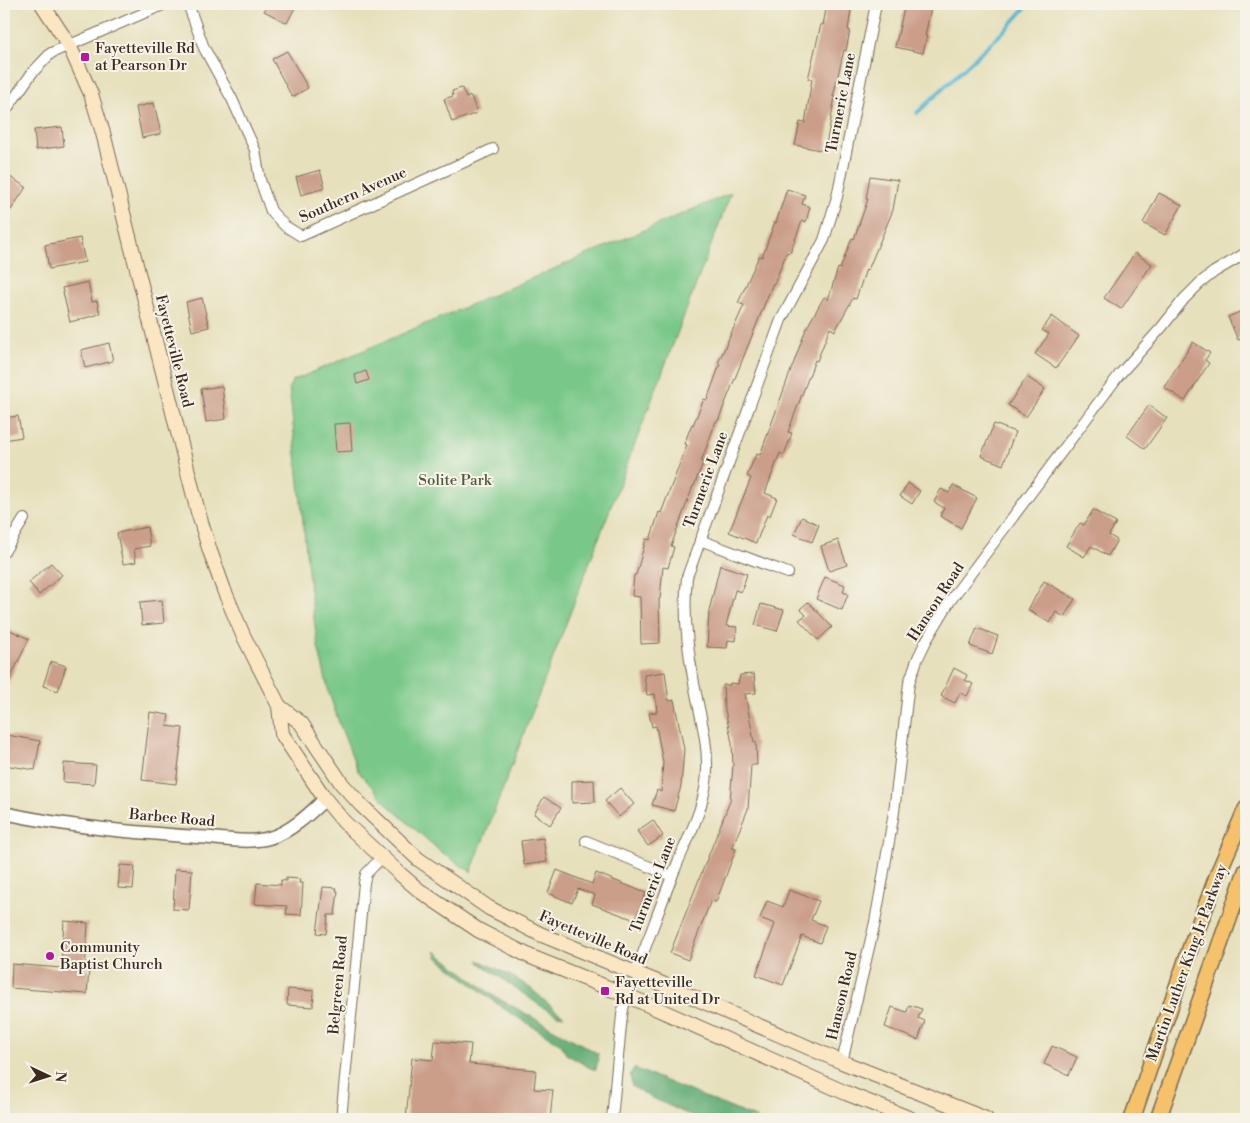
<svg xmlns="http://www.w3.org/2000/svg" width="1250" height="1123" viewBox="0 0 1250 1123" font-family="'Libre Bodoni',serif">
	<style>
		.green { fill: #79c889; stroke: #5a7954 }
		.forest { fill: #62ac75; stroke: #4e6b4a }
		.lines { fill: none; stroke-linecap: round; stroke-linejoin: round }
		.stream { stroke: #55b8d3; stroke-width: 4 }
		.building { fill: #cb9e8a }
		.minor-casing { stroke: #776a55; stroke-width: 12 }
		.tertiary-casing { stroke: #776a55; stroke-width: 15 }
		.secondary-casing { stroke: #776a55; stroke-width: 16 }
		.primary-casing { stroke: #776a55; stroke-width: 18 }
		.minor { stroke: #fff; stroke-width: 10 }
		.tertiary { stroke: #fff; stroke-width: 12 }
		.secondary { stroke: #fbe6c4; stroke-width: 14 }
		.primary { stroke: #f5c16b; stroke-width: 15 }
		.poi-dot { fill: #b5179e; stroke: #f7f3e8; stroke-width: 2 }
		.labels { text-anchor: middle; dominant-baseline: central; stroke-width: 4; stroke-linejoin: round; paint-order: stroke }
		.poi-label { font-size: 15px; fill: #3b2a1e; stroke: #f7f3e8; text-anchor: start }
		.street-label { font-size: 15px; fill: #3b2a1e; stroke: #f7f3e8 }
		.park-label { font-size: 15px; fill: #4e593e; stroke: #f7f3e8 }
	</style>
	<rect width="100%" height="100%" fill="#f7f3e8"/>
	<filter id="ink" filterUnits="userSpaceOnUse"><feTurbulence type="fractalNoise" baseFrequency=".02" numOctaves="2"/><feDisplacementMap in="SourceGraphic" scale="10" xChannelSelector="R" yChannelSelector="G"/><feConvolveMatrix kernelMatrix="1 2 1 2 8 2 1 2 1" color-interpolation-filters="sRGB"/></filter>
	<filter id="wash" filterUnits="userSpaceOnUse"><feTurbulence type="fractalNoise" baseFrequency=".0096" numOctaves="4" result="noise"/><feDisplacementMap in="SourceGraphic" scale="20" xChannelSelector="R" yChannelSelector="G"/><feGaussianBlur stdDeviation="1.12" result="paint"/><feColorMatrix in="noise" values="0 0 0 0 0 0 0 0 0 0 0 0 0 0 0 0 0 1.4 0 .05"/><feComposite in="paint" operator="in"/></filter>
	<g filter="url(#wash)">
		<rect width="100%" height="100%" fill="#e6e0bc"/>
		<!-- green -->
		<polygon class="green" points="731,193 471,872 441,852 389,806 358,771 339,723 330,696 318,647 310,590 289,386 291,385 292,381"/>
		<!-- forest -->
		<g class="forest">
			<polygon points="435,951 494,996 599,1054 596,1070 590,1068 566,1054 561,1044 504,1009 437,957"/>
			<path d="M 478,960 C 496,968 515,977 530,988 C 542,997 551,1008 564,1016 L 557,1015 L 542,1007 L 481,964 Z"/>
			<polygon points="634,1068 758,1119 698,1119 646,1095 632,1086 630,1074"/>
		</g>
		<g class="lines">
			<!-- stream -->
			<polyline class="stream" points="917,113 1009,26 1029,4"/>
		</g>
		<g id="blocks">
			<!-- building -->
			<g class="building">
				<polygon points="268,4 297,4 287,23 264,11"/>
				<polygon points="827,4 852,4 848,30 850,30 846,51 844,50 833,97 835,97 825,151 795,145 800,122 805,123 812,79 808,79 821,24 823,25"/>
				<polygon points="905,4 932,4 925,36 927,36 923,53 895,47"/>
				<polygon points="287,51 308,88 292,97 272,59"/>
				<polygon points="462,88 466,98 471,96 477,113 452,122 444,99 453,96 452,91"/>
				<polygon points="154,103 161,134 142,138 136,107"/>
				<polygon points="62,127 64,146 36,150 34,130"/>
				<polygon points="320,170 325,188 301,195 296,177"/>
				<polygon points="7,175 26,187 11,210 4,206 4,180"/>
				<polygon points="870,176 898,180 893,210 868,270 866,269 856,299 853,298 835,331 830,328 817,361 815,360 788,432 792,433 784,455 780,453 765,493 777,498 770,516 767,515 756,543 729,532 751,478 747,476 756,454 760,455 806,329 824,297 828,300 838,268 840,269 852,238 854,239 868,199 866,199"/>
				<polygon points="787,189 805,195 802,204 810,207 806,222 802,221 790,253 787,252 774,284 773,283 718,421 716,421 701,462 703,463 694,486 693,486 671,546 674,547 668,568 663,567 660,599 659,599 660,643 641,644 640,597 632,596 634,575 636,575 646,539 650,540 659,512 661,513 687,445 684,444 692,424 693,425 704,399 707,400 720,364 718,363 744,305 738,303 759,256 762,257 775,222 776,223"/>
				<polygon points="1159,193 1182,205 1165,235 1143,223"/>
				<polygon points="80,238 85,262 49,269 45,245"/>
				<polygon points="1135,253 1152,264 1121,309 1104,298"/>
				<polygon points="88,282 92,302 97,301 100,314 70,322 62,288"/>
				<polygon points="202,298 209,327 192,331 186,302"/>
				<polygon points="1246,309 1246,337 1238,340 1228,317"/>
				<polygon points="1052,316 1079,336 1056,368 1035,354 1049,334 1042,330"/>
				<polygon points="1193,342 1210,353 1205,360 1209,363 1185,401 1164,387"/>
				<polygon points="109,343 113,361 85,368 81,350"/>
				<polygon points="366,371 369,380 357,384 355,375"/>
				<polygon points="1027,377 1045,389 1026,417 1008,405"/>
				<polygon points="222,386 226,419 206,422 201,389"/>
				<polygon points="1149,405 1167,418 1145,449 1127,436"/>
				<polygon points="18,416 22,437 4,440 4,418"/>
				<polygon points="350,423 352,451 336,452 334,424"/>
				<polygon points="994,424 1015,432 1003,465 981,456"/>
				<polygon points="908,483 920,491 912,504 900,496"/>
				<polygon points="953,485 977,498 961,528 940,516 944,508 934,502 941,489 949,493"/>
				<polygon points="1093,510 1116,523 1109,535 1117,540 1108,556 1091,546 1084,557 1066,546 1080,523 1084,525"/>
				<polygon points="802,517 819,525 812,542 794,534"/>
				<polygon points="147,527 150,546 134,549 136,562 123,564 117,533"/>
				<polygon points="838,540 847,565 829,571 821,546"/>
				<polygon points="51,563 62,575 39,595 29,582"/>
				<polygon points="720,565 747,574 741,592 735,590 726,626 737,627 736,641 728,640 727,648 707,647 709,611"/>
				<polygon points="825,577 845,585 843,592 848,594 842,610 816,599"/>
				<polygon points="1044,581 1075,599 1064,617 1056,612 1050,623 1028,610"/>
				<polygon points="162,600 164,623 142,625 140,602"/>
				<polygon points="808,602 832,627 818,640 799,620 806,615 800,609"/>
				<polygon points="761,604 784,610 777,631 755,625"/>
				<polygon points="977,628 998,636 992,654 970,646"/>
				<polygon points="10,630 29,639 4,691 4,642"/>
				<polygon points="51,661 66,666 58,691 43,686"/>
				<polygon points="954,668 967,675 965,680 973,684 967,696 960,693 955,703 941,696"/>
				<polygon points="665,672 669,701 674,700 684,749 681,786 674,811 652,805 657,790 661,792 663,762 656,726 652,727 649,713 657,712 655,694 647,695 644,675"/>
				<polygon points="754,674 756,693 745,694 754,742 756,742 757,765 751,765 748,809 732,848 736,849 724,881 716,902 711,900 688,960 670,953 730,801 733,765 732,743 724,705 723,685 730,685 730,683 738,684 740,675"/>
				<polygon points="150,712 169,715 167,726 183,728 176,784 142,780"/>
				<polygon points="7,735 40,741 35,770 4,765 4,753"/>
				<polygon points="64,763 96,765 94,784 63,782"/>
				<polygon points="594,780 595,802 572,803 572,781"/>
				<polygon points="620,788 634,804 619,817 605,801"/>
				<polygon points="544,797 561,808 550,825 534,814"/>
				<polygon points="653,820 663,836 648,846 637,831"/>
				<polygon points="543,838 547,862 524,865 521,841"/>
				<polygon points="120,865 135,866 133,889 118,888"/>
				<polygon points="175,869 192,870 189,910 173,909"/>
				<polygon points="557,870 592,884 596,873 646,893 635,920 592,904 595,895 578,889 572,903 548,893"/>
				<polygon points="286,878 300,879 299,883 303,883 301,915 286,914 287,906 255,904 257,883 281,885 281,880 286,881"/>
				<polygon points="323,887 337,888 336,891 338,891 335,915 328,915 326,934 317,933"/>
				<polygon points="789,890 819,901 811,920 826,926 820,943 802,936 783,985 756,975 775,924 760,918 767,901 783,907"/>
				<polygon points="64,921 88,923 85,970 89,970 87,994 11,988 12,964 61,968"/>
				<polygon points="288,989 314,991 313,1007 287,1005"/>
				<polygon points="909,1005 922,1009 918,1018 925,1021 918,1040 885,1027 892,1007 907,1012"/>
				<polygon points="435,1041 471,1044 469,1064 536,1070 534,1089 553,1090 550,1119 406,1119 412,1058 433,1060"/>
				<polygon points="1052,1046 1077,1057 1069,1075 1044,1064"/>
			</g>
		</g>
	</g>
	<g filter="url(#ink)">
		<use href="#blocks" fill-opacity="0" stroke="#776a55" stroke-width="1"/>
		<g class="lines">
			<defs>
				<g id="minor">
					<polyline points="188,4 204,48 232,99 255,150 260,180 271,211 285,226 301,236 493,149"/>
					<polyline points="4,113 32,73 51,53 165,4"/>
					<polyline points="700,540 788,573"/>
					<polyline points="4,552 24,519"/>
					<polyline points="586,841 672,876"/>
					<path d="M 635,974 C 648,941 660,907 673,874 C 686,841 707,805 707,769 C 708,740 699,712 694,683 C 687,647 683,613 687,577 L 781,320 L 824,240 L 837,197 L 876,4"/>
					<polyline points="842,1062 875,922 882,883 894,812 909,683 917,660 926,641 950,601 1119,375 1162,327 1184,299 1200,283 1214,272 1246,253"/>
					<polyline points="341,1119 364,883 366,874 381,858"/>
					<polyline points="612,1119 622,1015 626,995"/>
				</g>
				<path id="tertiary" d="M 4,813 C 67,827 132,832 197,837 C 220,838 247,844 269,838 C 291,832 309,814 325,799"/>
				<g id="secondary">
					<polyline points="42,4 69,45 91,94 103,133 198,512 210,551 224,590 243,635 279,706 282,734 325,799 344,822 400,874 420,891 478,930 531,957 626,995 846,1093 911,1119"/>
					<polyline points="279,706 301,723 342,784 361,805 418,859 489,908 540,934 672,988 842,1062 986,1119"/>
				</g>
				<g id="primary">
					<polyline points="1132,1119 1191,946 1219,871 1246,809"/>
					<polyline points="1158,1119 1246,871"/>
				</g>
			</defs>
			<!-- minor casing -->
			<use href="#minor" class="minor-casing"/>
			<!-- tertiary casing -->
			<use href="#tertiary" class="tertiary-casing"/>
			<!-- secondary casing -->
			<use href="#secondary" class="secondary-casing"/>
			<!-- primary casing -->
			<use href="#primary" class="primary-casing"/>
			<!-- minor -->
			<use href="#minor" class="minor"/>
			<!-- tertiary -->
			<use href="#tertiary" class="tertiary"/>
			<!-- secondary -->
			<use href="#secondary" class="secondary"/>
			<!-- primary -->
			<use href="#primary" class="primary"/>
		</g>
	</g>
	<!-- markers -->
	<g class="poi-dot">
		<rect x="80" y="52" width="10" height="10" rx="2.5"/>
		<circle cx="50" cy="956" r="5"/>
		<rect x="600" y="986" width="10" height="10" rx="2.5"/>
	</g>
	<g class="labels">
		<!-- poi labels -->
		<g class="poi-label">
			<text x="95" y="48">Fayetteville Rd<tspan x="95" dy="17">at Pearson Dr</tspan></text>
			<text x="60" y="947">Community<tspan x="60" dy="17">Baptist Church</tspan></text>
			<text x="615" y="982">Fayetteville<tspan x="615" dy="17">Rd at United Dr</tspan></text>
		</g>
		<!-- street labels -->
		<g class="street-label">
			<text transform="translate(841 103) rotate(-79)">Turmeric Lane</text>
			<text transform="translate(353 195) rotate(-24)">Southern Avenue</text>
			<text transform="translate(174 351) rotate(76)">Fayetteville Road</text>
			<text transform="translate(706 480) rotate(-70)">Turmeric Lane</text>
			<text transform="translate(936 602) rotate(-57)">Hanson Road</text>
			<text transform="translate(172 818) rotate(5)">Barbee Road</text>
			<text transform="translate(653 885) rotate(-69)">Turmeric Lane</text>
			<text transform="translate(593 938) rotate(23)">Fayetteville Road</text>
			<text transform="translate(1187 963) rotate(-70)">Martin Luther King Jr Parkway</text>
			<text transform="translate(338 985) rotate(-85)">Belgreen Road</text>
			<text transform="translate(842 996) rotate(-77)">Hanson Road</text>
		</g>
		<!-- park labels -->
		<g class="park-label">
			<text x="455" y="480">Solite Park</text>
		</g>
	</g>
	<!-- margin -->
	<rect width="1250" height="1123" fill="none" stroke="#f7f3e8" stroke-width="20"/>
	<!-- north arrow -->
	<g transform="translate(48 1076) rotate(94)" stroke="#f7f3e8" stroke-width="4" paint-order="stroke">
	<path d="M0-4L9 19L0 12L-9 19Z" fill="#3b2a1e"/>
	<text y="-8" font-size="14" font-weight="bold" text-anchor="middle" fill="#3b2a1e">N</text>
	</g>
</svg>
